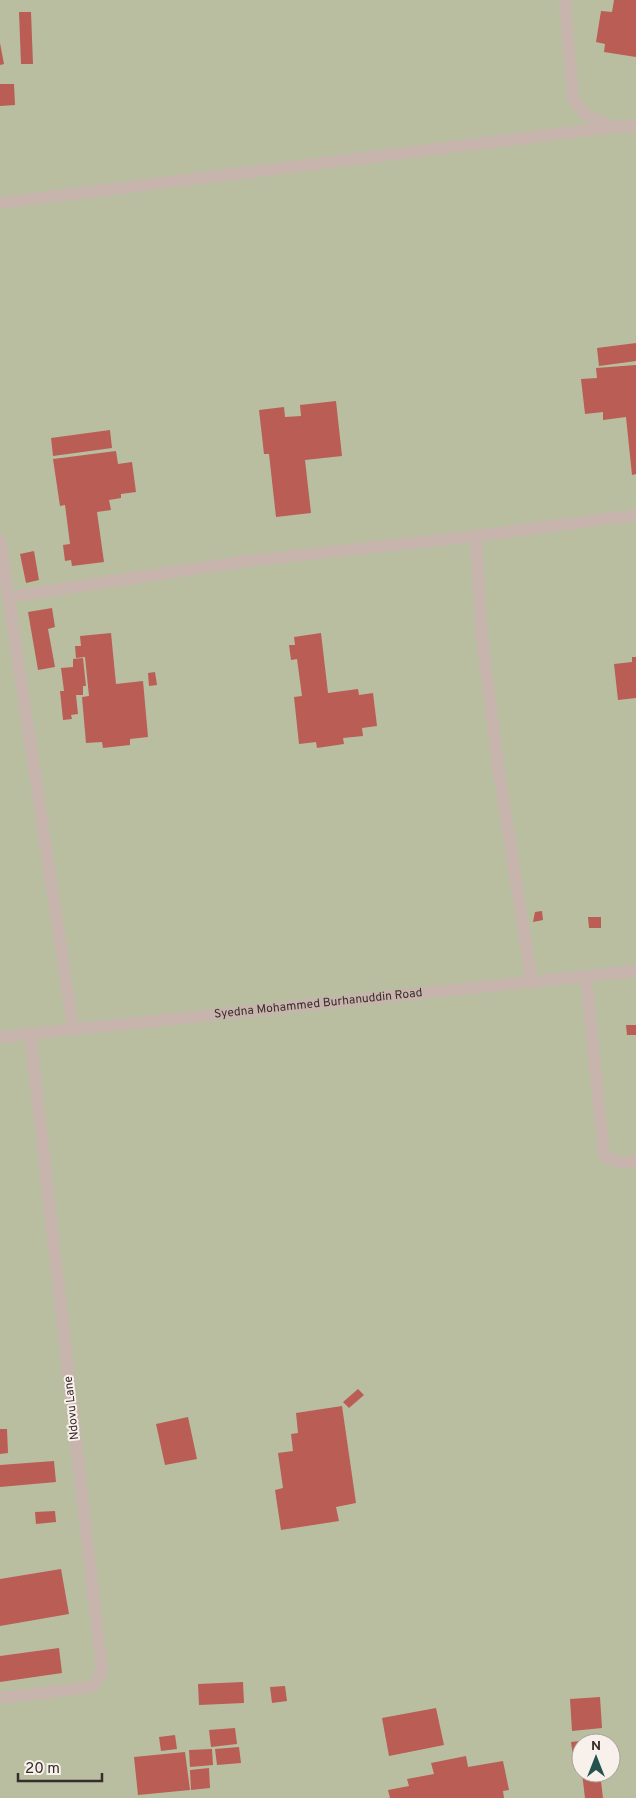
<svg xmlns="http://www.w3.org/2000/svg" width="636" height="1798" viewBox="0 0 636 1798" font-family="Overpass,sans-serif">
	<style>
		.green { fill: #b9bea1; fill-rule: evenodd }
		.building { fill: #b95d55 }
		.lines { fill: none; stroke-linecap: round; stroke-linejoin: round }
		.lane { stroke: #c7b4ac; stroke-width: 12 }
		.street { stroke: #c7b4ac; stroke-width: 12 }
		.labels { text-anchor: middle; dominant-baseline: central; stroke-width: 4; stroke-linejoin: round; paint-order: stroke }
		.street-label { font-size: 12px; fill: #362c2a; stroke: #f8f0eb }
	</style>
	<rect width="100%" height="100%" fill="#f0e6df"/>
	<!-- green -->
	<path class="green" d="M 0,0 L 636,0 L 636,1798 L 0,1798 ZM 581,1743 L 611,1743 L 611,1773 L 581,1773 Z"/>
	<!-- building -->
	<g class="building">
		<polygon points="614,0 636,0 636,57 604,52 605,44 596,42 601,11 612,12"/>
		<polygon points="19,12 31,12 33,64 21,64"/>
		<polygon points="0,43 4,64 0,65"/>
		<polygon points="0,84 14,84 15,105 0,106"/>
		<polygon points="636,343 636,361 599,366 597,348"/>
		<polygon points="636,365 636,474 632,475 626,417 603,420 603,412 585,414 581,379 597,378 596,368"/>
		<polygon points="336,401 342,456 305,460 311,513 276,517 269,454 264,454 259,410 284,407 285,417 301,416 300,405"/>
		<polygon points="110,430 112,448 53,456 51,438"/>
		<polygon points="116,451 118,464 132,462 136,492 121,494 121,498 109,500 111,510 97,512 104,562 72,566 71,560 65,561 63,545 70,544 65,505 60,506 53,459"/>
		<polygon points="34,551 39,580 26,583 20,554"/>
		<polygon points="52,608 55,627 48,629 55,667 38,670 28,612"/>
		<polygon points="111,633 116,684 143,681 148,737 130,739 130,745 103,748 102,742 86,743 82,697 89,696 85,657 76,658 75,646 81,646 80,636"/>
		<polygon points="321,633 328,693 358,689 359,695 373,693 377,726 362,728 363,736 343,738 344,744 317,748 316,742 299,744 294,697 302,696 297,659 291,660 289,645 295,645 294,637"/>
		<polygon points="632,657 636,657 636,698 618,700 614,664 632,662"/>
		<polygon points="83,658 86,686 83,686 83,695 76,695 78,714 71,715 72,719 63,720 60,691 64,691 61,668 73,667 73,659"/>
		<polygon points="155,672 157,685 149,686 148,673"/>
		<polygon points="542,911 543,920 533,922 535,912"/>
		<polygon points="588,917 601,917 601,928 589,928"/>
		<polygon points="626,1025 636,1025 636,1035 627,1035"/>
		<polygon points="358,1389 364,1395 349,1408 343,1402"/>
		<polygon points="342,1406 356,1503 336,1507 339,1521 281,1530 275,1490 283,1488 278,1453 293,1451 291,1434 298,1433 296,1413"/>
		<polygon points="188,1417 197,1459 165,1465 156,1424"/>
		<polygon points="0,1429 7,1429 8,1453 0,1454"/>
		<polygon points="54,1461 56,1482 0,1487 0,1465"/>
		<polygon points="55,1511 56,1522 36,1524 35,1512"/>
		<polygon points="61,1569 69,1614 0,1626 0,1579"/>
		<polygon points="59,1648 62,1673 0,1682 0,1656"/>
		<polygon points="243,1682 244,1703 199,1705 198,1684"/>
		<polygon points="285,1686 287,1701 272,1703 270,1687"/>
		<polygon points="600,1697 602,1728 572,1731 570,1699"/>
		<polygon points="436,1708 444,1745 389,1756 382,1718"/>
		<polygon points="235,1728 237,1744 211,1747 209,1730"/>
		<polygon points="175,1735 177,1749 161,1751 159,1737"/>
		<polygon points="589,1740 590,1743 581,1743 581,1755 573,1756 571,1742"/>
		<polygon points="239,1747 241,1763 217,1765 215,1749"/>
		<polygon points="212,1749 213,1765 190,1767 189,1750"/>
		<polygon points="185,1752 190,1790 138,1795 134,1757"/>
		<polygon points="466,1756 468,1767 503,1761 509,1790 503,1791 504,1798 390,1798 388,1790 409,1786 407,1779 434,1774 431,1763"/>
		<polygon points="209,1768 210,1788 191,1790 190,1770"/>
		<polygon points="582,1773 600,1773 603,1798 585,1798"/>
	</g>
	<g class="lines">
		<!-- lane -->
		<polyline class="lane" points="586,977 604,1156 621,1163 636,1161"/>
		<!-- street -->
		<g class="street">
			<polyline points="565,0 573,99 587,116 614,127 636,126"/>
			<polyline points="0,203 614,127"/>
			<polyline points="0,540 73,1028"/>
			<polyline points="8,597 247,561 476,536"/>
			<polyline points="532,983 498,765 481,629 476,536 636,515"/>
			<path id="s1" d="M 0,1037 L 636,971"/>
			<polyline points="0,1698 91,1687 96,1682 102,1671 30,1033"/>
		</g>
	</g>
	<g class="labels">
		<!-- street labels -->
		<g class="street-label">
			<text stroke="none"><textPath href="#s1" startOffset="320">Syedna Mohammed Burhanuddin Road</textPath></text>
			<text transform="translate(72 1408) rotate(-96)">Ndovu Lane</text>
		</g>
	</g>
	<!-- north arrow -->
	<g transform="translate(596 1758)"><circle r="24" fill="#f8f0eb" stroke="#aaa29e"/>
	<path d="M0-4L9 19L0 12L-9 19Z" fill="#24534f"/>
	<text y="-8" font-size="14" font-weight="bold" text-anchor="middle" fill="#362c2a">N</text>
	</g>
	<!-- scale -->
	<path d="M18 1773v8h84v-8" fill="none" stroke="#362c2a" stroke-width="2.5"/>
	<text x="25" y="1773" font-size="15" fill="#362c2a" stroke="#f8f0eb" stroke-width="4" paint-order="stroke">20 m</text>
</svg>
